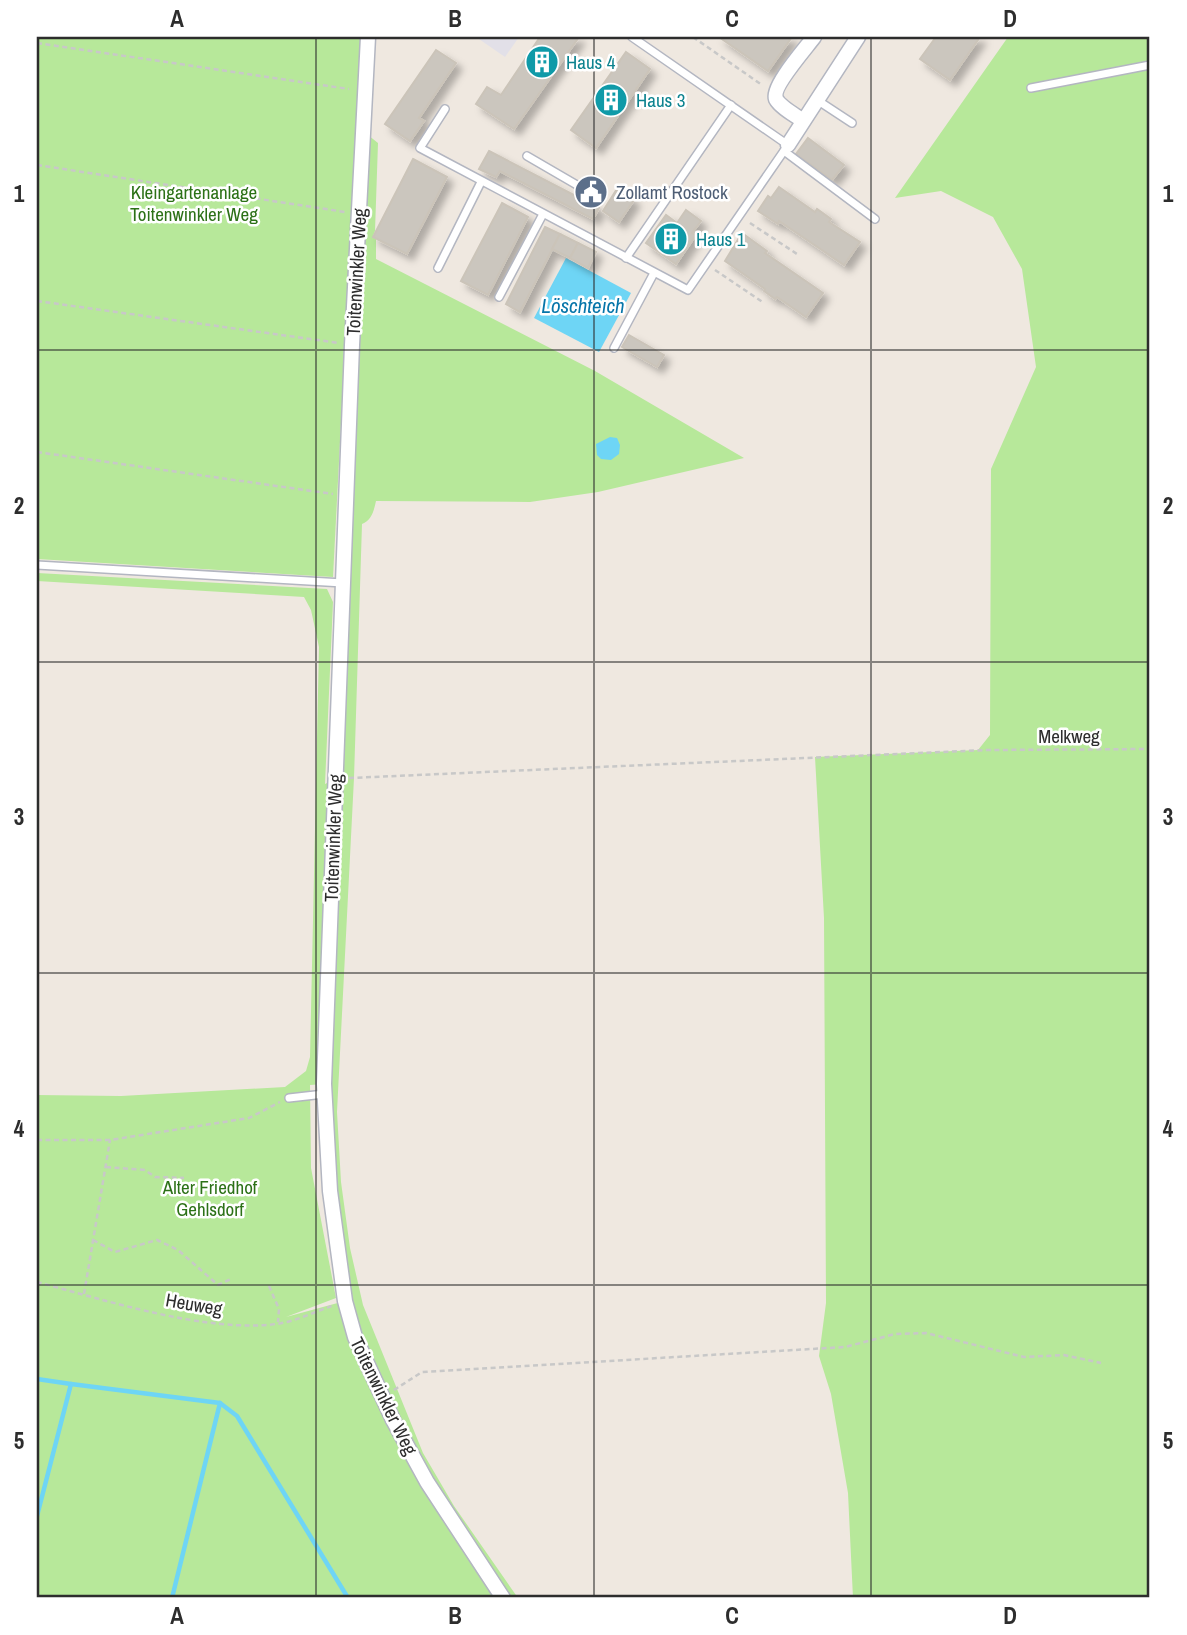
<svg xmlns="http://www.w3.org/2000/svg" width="1187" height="1635" viewBox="0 0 1187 1635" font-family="'Archivo Narrow',sans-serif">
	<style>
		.industrial { fill: #e2e0e8 }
		.green { fill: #b7e89a; fill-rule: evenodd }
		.water { fill: #6ed5f5 }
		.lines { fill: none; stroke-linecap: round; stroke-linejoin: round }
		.stream { stroke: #6ed5f5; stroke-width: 4.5 }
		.building { fill: #cbc6be; stroke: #cbc4b9; stroke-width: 2; filter: url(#shadow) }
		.service-casing { stroke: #b3b6c1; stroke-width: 10 }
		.minor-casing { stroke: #b3b6c1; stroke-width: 17 }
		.path { stroke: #c8c8c8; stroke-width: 2.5; stroke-dasharray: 5 3.5; stroke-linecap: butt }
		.service { stroke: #fff; stroke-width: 7 }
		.minor { stroke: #fff; stroke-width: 14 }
		.grid { fill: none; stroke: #2d2d2d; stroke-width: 2; stroke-opacity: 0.55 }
		.labels { text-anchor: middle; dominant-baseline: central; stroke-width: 5; stroke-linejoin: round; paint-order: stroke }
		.culture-label { font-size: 19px; fill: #0d838f; stroke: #fff; text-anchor: start }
		.park-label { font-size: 19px; fill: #2c7117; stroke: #fff }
		.service-label { font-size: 19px; fill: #4e5e75; stroke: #fff; text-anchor: start }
		.street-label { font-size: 19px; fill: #2d2d2d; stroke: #fff }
		.water-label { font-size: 21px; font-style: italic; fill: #0675a9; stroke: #fff }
		.neatline { fill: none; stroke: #2d2d2d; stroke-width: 2.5 }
		.grid-label { font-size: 23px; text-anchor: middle; font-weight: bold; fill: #2d2d2d }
	</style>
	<defs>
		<filter id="shadow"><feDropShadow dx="6" dy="6" stdDeviation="3.5" flood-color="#0004"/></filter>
	</defs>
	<rect width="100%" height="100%" fill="#efe8e0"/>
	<!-- industrial -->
	<polygon class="industrial" points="476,37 519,37 505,57"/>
	<!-- green -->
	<g class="green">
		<polygon points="37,37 361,37 333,577 37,559"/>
		<polygon points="1008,37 1150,37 1150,1598 853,1598 848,1493 831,1394 819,1356 826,1303 824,918 815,757 978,750 990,735 991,469 1036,367 1022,269 993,217 941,191 895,198"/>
		<path d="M 363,131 L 378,143 L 375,231 L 373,236 L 376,238 L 376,259 L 595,371 L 744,458 L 598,492 L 530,502 L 376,501 C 374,510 372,520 362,524 L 354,778 L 337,1112 L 341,1182 L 350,1248 L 363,1305 L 423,1453 L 454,1506 L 518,1598 L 37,1598 L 37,1095 L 121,1096 L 285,1087 L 306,1071 L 310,1057 L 319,647 L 311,610 L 304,597 L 37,581 L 37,573 L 327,589 L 333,602 L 325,784 L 335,779 ZM 324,1084 L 345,1301 L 286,1317 L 336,1298 L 311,1168 L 310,1085 Z"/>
	</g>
	<!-- water -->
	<g class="water">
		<polygon points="566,258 631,293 599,352 534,318"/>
		<polygon points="610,437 617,438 620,445 619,454 611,460 601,459 597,455 596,444"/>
	</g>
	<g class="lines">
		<!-- stream -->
		<g class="stream">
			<polyline points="37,1379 71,1384 37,1516"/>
			<polyline points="71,1384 220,1403 172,1598"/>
			<polyline points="220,1403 237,1416 348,1598"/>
		</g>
	</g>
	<!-- building -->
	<g class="building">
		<polygon points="540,37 579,37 514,129 476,104 487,87 501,95"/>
		<polygon points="719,37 792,37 768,71"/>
		<polygon points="936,37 980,37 950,80 920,59"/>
		<polygon points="436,50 456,63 419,118 424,121 410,141 385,124"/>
		<polygon points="626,52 650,69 596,148 571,130"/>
		<polygon points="808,138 844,165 832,180 796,154"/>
		<polygon points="489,151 599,208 593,219 500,171 496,177 479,169"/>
		<polygon points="413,159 447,177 407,254 373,237"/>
		<polygon points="779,187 815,212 817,209 831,219 829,222 860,242 844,265 779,221 778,224 758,211 768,196 771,198"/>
		<polygon points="617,189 634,200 619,222 603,211"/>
		<polygon points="502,203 528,217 488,295 461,281"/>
		<polygon points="686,210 701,221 692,233 696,235 676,264 646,243 666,215 677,223"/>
		<polygon points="545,227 560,234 520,312 506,304"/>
		<polygon points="742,233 767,251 765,253 823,293 806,317 777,297 775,299 764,291 765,289 725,261"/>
		<polygon points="560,234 578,243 570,258 552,249"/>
		<polygon points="578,243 596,252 588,268 570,258"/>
		<polygon points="629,335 664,355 657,367 622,347"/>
	</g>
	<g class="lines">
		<defs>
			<g id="service">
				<polyline points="1031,88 1150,65"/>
				<polyline points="817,100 852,123"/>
				<polyline points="445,109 420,148 688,290 788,145 632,37"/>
				<polyline points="784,151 875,219"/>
				<polyline points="527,156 601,199"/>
				<polyline points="626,258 731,105"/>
				<polyline points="438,268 481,182"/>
				<polyline points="499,297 543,214"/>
				<polyline points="614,348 654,273"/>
				<polyline points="37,565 343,583"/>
				<polyline points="289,1098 324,1094"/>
			</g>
			<g id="minor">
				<polyline points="368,37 352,345 324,1084 330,1191 345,1301 355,1337 393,1420 427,1482 503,1598"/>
				<path d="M 802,120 C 795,115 780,107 776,99 C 771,87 806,48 814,37"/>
				<polyline points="788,145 858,37"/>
			</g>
		</defs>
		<!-- service casing -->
		<use href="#service" class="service-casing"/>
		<!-- minor casing -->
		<use href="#minor" class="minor-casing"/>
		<!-- path -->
		<g class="path">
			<polyline points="693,37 762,85"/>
			<polyline points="37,43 349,89"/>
			<polyline points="37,165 345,212"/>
			<polyline points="750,223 797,254"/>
			<polyline points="715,270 764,303"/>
			<polyline points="37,301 339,343"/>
			<polyline points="37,452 333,494"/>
			<polyline points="349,778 988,750 1150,749"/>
			<polyline points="37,1140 110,1140 249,1118 280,1102"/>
			<polyline points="106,1167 145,1170 155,1177 184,1178"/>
			<polyline points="93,1240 115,1252 157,1240 178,1250 218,1285 231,1279"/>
			<path d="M 37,1282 C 105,1300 206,1333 276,1324 C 294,1322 314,1312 332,1306"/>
			<polyline points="269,1286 279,1309 278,1322"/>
			<polyline points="84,1294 110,1140"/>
			<polyline points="394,1390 422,1372 845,1347 895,1334 926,1333 1024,1357 1064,1355 1101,1363"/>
		</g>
		<!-- service -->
		<use href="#service" class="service"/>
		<!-- minor -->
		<use href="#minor" class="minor"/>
	</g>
	<!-- grid -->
	<path class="grid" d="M 316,37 L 316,1598M 594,37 L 594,1598M 871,37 L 871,1598M 37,350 L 1150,350M 37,662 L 1150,662M 37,973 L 1150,973M 37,1285 L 1150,1285"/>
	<!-- icons -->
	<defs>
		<symbol id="building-disc" viewBox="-11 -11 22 22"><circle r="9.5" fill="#0f9aa8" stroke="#fff"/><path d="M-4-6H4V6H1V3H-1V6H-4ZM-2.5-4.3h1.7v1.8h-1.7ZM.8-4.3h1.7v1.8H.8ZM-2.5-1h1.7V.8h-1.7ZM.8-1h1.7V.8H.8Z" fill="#fff"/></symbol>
		<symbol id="civic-disc" viewBox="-11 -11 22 22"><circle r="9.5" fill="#5c6f8a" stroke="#fff"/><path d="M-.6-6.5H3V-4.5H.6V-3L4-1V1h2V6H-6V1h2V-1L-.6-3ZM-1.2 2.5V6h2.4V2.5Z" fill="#fff"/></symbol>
	</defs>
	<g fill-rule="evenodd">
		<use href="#building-disc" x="523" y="43" width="38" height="38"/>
		<use href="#building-disc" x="592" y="81" width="38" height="38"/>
		<use href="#civic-disc" x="572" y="173" width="38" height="38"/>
		<use href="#building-disc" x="652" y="220" width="38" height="38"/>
	</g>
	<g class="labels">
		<!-- culture labels -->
		<g class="culture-label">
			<text x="566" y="62">Haus 4</text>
			<text x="636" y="100">Haus 3</text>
			<text x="696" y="239">Haus 1</text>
		</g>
		<!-- park labels -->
		<g class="park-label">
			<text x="194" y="192">Kleingartenanlage<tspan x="194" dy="22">Toitenwinkler Weg</tspan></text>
			<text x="210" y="1187">Alter Friedhof<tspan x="210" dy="22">Gehlsdorf</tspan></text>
		</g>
		<!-- service labels -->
		<g class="service-label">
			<text x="616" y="192">Zollamt Rostock</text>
		</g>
		<!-- street labels -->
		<g class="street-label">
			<text transform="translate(356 272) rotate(-87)">Toitenwinkler Weg</text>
			<text x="1069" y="736">Melkweg</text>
			<text transform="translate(333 838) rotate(-88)">Toitenwinkler Weg</text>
			<text transform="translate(194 1304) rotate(10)">Heuweg</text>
			<text transform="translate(384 1396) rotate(64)">Toitenwinkler Weg</text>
		</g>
		<!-- water labels -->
		<g class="water-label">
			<text x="583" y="305">Löschteich</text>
		</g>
	</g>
	<!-- border -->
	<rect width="1187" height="1635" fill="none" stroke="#ffffff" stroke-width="77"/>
	<rect x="38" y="38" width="1110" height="1558" class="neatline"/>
	<g class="grid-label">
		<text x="177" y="27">A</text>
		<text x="455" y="27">B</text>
		<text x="732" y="27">C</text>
		<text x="1010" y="27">D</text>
		<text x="19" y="202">1</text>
		<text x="1168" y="202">1</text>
		<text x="19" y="514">2</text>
		<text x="1168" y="514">2</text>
		<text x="19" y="825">3</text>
		<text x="1168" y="825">3</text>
		<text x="19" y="1137">4</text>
		<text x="1168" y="1137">4</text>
		<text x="19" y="1449">5</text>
		<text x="1168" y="1449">5</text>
		<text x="177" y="1624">A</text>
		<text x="455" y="1624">B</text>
		<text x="732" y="1624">C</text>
		<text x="1010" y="1624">D</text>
	</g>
</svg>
